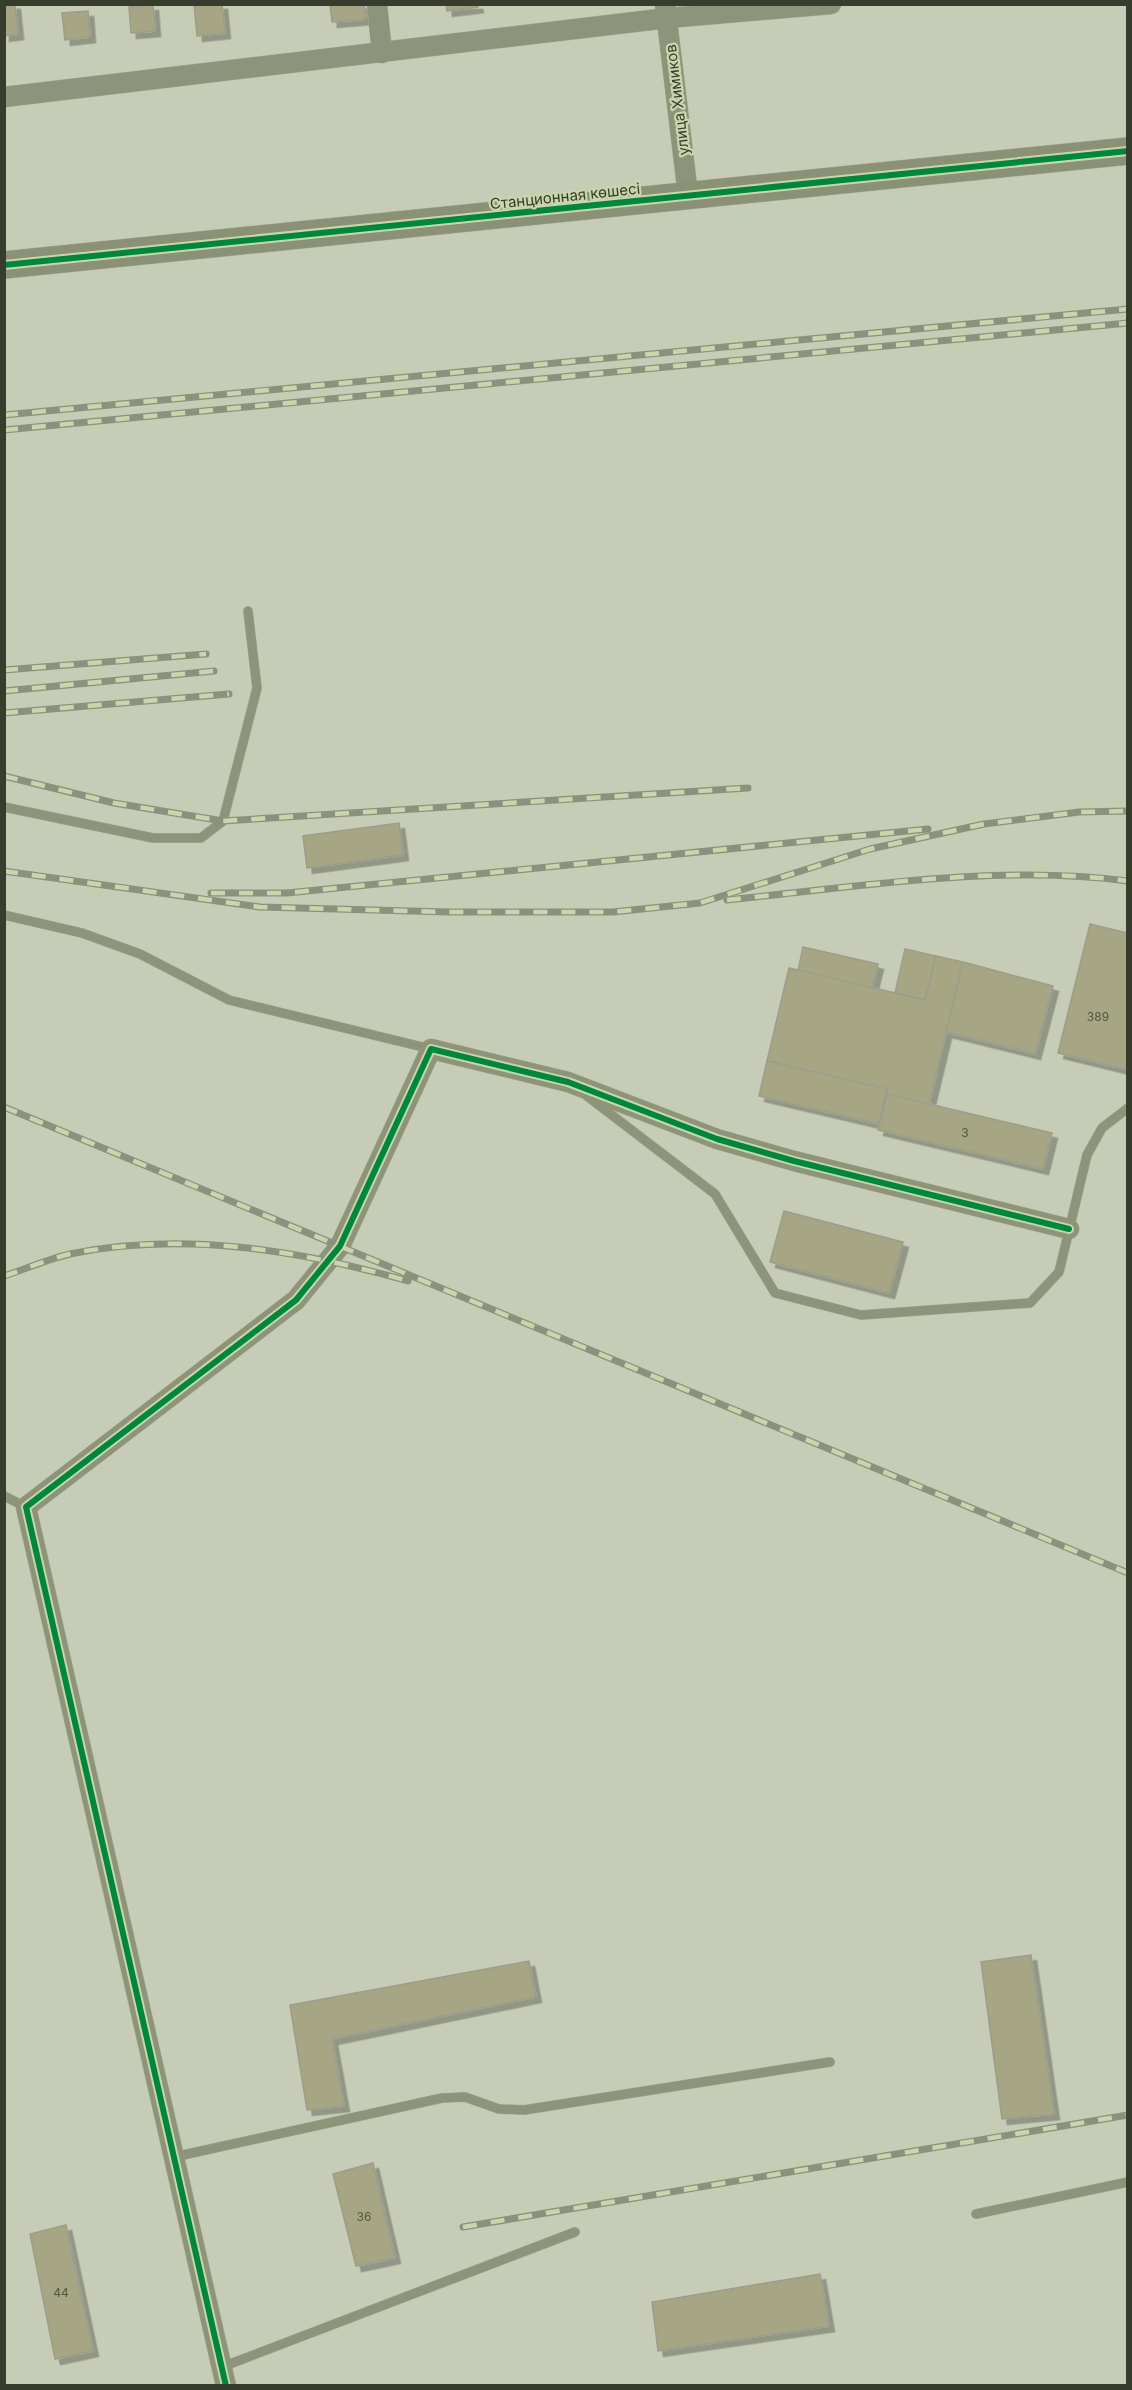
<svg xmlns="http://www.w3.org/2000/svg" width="1132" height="2390" viewBox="0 0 1132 2390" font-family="Inter,sans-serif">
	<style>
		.building { fill: #a6a684; stroke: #9c9d8c; stroke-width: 1.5; filter: url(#shadow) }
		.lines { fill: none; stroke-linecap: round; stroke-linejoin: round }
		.lane-casing { stroke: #a6ab99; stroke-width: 10 }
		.street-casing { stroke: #a6ab99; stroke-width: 21 }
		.secondary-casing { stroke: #a6ab99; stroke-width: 28 }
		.lane { stroke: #8d947a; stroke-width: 9 }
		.street { stroke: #8d947a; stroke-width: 20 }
		.secondary { stroke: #8a9176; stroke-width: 27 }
		.rail-casing { stroke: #8c917e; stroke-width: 7 }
		.rail { stroke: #c9d5ad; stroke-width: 4.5; stroke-dasharray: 14; stroke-linecap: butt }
		.cycleway-casing { stroke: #c9d5ad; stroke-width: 10 }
		.cycleway { stroke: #00873e; stroke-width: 6 }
		.labels { text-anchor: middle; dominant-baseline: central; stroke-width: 4.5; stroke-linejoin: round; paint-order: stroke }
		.number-label { font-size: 12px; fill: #535642 }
		.street-label { font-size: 15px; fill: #373c2c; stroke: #c9d5ad }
	</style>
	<defs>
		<filter id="shadow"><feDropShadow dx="5.5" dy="5.5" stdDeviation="0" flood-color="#0004"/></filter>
	</defs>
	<rect width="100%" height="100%" fill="#c6ccb6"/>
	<!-- building -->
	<g class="building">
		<polygon points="4,4 15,4 18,34 4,36"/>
		<polygon points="194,4 222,4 225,33 197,36"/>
		<polygon points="330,4 364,4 366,19 332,22"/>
		<polygon points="446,4 477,4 478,7 447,11"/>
		<polygon points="153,5 155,31 131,33 129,7"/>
		<polygon points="88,11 90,37 65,40 62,13"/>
		<polygon points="399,823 403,855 307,868 303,836"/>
		<polygon points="1090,924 1128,933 1128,1070 1058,1053"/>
		<polygon points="803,947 878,964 872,988 798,971"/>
		<polygon points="905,949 936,956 925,1000 895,993"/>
		<polygon points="936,956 963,962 929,1104 887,1094 887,1089 767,1061 789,968 925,1000"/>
		<polygon points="963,962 1053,986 1035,1054 946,1032"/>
		<polygon points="767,1061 887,1089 879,1124 759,1096"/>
		<polygon points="887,1094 1052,1133 1043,1169 878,1130"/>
		<polygon points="784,1211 903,1242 889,1293 770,1262"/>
		<polygon points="1031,1955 1054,2114 1002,2119 981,1962"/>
		<polygon points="529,1961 536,1997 332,2039 344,2106 307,2110 290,2005"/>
		<polygon points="373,2163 395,2258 356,2266 333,2174"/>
		<polygon points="66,2225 93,2351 55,2359 30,2234"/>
		<polygon points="820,2274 829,2326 658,2351 652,2302"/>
	</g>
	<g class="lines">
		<defs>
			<g id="lane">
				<polyline points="4,807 153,838 201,838 223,821 257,688 248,611"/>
				<polyline points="4,915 82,933 140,954 229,1000 431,1049"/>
				<polyline points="587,1096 715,1194 775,1293 861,1315 1030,1303 1059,1272 1087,1155 1102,1128 1128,1108"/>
				<polyline points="4,1496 26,1507"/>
				<polyline points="174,2157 442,2098 465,2097 499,2109 524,2110 830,2062"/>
				<polyline points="976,2214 1128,2182"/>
				<polyline points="222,2367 575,2232"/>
			</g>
			<g id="street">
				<polyline points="377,4 382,53"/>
				<polyline points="665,4 688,195"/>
				<polyline points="4,97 668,18 831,4"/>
				<polyline points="226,2386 26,1507 296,1300 340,1246 431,1049 568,1082 717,1139 794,1161 1069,1229"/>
			</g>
			<polyline id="secondary" points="4,265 1128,151"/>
		</defs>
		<!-- lane casing -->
		<use href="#lane" class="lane-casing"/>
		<!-- street casing -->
		<use href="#street" class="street-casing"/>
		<!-- secondary casing -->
		<use href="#secondary" class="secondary-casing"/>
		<!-- lane -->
		<use href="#lane" class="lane"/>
		<!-- street -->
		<use href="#street" class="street"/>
		<!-- secondary -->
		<use href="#secondary" class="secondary"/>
		<defs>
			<g id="rail">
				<polyline points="4,415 1128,309"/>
				<polyline points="4,430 1128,323"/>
				<polyline points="4,670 206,654"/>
				<polyline points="4,691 214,671"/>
				<polyline points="4,713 229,694"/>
				<polyline points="4,776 114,803 223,821 748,788"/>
				<polyline points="4,871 260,907 449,912 613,912 700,903 870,849 984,824 1079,812 1128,811"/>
				<polyline points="211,893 287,893 928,829"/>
				<path d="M 727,900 C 856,887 998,864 1128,881"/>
				<polyline points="4,1107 1128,1573"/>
				<path d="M 4,1276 C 26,1269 48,1259 70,1254 C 182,1231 299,1250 408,1281"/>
				<polyline points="463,2227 1128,2115"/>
			</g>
		</defs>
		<!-- rail casing -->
		<use href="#rail" class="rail-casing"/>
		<!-- rail -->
		<use href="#rail" class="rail"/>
		<defs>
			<g id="cycleway">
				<polyline points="4,265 1128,151"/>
				<polyline points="226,2386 26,1507 296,1300 340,1246 431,1049 568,1082 717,1139 794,1161 1069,1229"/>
			</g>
		</defs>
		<!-- cycleway casing -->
		<use href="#cycleway" class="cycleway-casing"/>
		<!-- cycleway -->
		<use href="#cycleway" class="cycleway"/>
	</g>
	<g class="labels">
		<!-- number labels -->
		<g class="number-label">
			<text x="1098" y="1016">389</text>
			<text x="965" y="1132">3</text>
			<text x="364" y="2216">36</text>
			<text x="61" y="2292">44</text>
		</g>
		<!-- street labels -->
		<g class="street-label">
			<text transform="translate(677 100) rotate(-97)">улица Химиков</text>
			<text transform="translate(565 196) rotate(-6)">Станционная көшесі</text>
		</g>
	</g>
	<!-- border -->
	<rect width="1132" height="2390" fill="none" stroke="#373c2c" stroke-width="12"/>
</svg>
